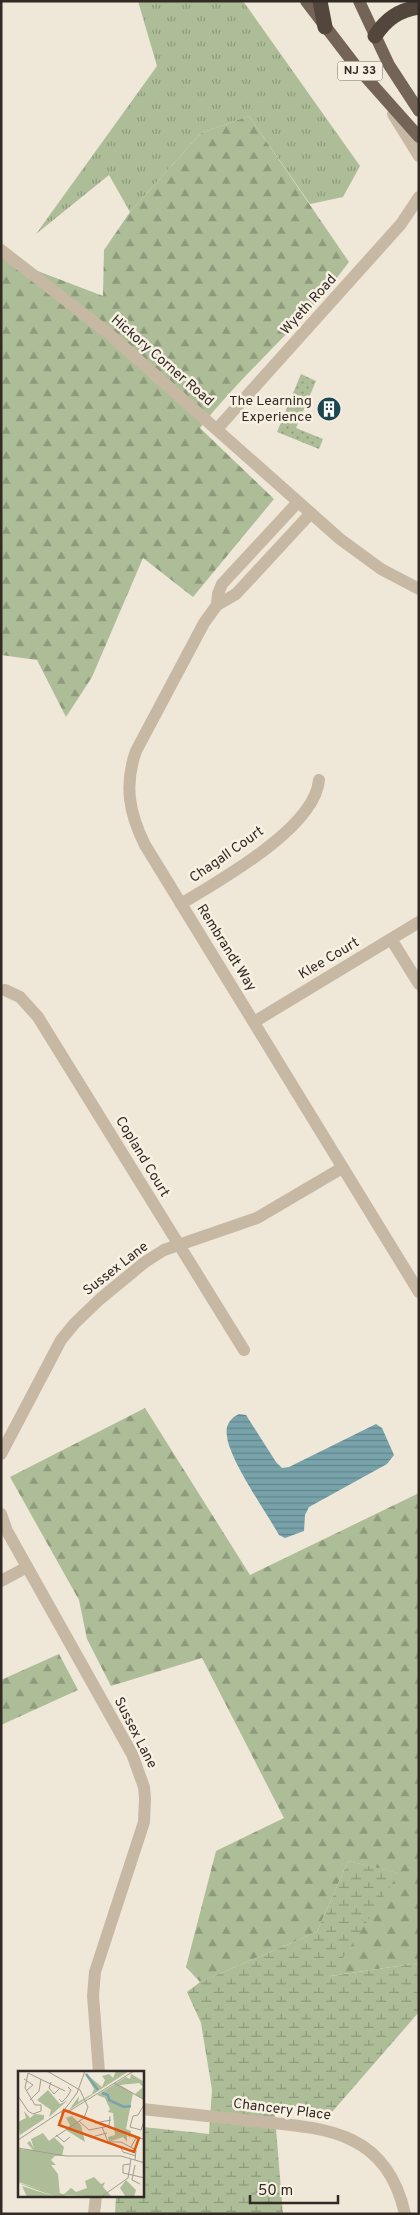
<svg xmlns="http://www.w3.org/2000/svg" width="420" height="2215" viewBox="0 0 420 2215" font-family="Overpass,sans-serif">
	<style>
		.grass { fill: url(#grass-tufts) }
		.forest { fill: url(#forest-firs) }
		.wetland { fill: url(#wetland-marsh) }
		.park { fill: url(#park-dots) }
		.water { fill: url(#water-rules) }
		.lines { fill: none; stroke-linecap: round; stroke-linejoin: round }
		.street { stroke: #c7b8a4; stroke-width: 12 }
		.primary { stroke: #746457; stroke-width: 12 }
		.highway { stroke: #53463d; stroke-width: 15 }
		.labels { text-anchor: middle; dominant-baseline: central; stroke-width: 5; stroke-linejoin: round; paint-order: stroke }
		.shield { fill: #f8f1e3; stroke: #6d665e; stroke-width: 1 }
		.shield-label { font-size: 12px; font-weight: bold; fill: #322b25 }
		.street-label { font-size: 14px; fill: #322b25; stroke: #f8f1e3 }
		.poi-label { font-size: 14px; fill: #322b25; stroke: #f8f1e3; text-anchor: end }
		.inset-river { fill: none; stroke: #78a3ab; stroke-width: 2.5 }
		.inset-road { fill: none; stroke: #a39c90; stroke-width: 1 }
		.view { fill: #df570d; fill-opacity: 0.15; stroke: #df570d; stroke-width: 2.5 }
		.inset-edge { fill: none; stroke: #322b25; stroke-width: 2.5 }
	</style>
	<defs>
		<pattern id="grass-tufts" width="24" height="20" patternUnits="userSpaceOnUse" patternTransform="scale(1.25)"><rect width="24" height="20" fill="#adbd98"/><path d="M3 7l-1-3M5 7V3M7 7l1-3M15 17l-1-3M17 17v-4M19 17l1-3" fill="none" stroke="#8d9a7c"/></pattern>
		<pattern id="forest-firs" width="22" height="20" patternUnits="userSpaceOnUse" patternTransform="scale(1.25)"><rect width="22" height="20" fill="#adbd98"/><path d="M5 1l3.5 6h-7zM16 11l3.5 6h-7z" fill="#8d9a7c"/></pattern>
		<pattern id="wetland-marsh" width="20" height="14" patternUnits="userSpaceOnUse" patternTransform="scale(1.25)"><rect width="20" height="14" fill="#adbd98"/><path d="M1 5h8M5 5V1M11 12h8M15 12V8" fill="none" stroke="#8d9a7c"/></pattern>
		<pattern id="park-dots" width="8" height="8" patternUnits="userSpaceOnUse" patternTransform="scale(1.25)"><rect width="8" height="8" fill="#adbd98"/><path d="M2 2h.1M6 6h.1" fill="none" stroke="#8d9a7c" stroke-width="1.8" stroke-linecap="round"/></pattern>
		<pattern id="water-rules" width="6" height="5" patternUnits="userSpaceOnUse" patternTransform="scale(1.25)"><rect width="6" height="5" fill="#78a3ab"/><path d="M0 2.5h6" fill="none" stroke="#63858b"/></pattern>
	</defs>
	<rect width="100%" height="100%" fill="#efe7d7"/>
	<!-- grass -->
	<polygon class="grass" points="138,1 243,1 360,166 343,197 310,204 249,116 201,133 130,212 109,175 36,234 157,66"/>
	<!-- forest -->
	<g class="forest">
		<path d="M 249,116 L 349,262 C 305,322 246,369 200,428 L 274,499 L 193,597 L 143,558 L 92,677 L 66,717 L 37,660 L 1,655 L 1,257 L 103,296 L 104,250 L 130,212 L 201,133 Z"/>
		<polygon points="145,1408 250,1575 419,1493 419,1963 330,1976 398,1873 348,1861 317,1932 200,1982 186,1967 216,1851 284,1818 202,1658 111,1686 87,1639 79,1600 10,1477"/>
		<polygon points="59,1654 78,1690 1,1725 1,1680"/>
	</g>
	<!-- wetland -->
	<polygon class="wetland" points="348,1861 399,1873 331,1976 419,1963 419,2012 332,2112 274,2104 283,2214 115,2214 116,2196 142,2196 143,2127 209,2134 212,2090 201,2023 187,1992 200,1982 317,1932"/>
	<!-- park -->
	<polygon class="park" points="301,374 316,381 296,428 323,439 319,449 277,432"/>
	<!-- water -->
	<path class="water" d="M 239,1414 L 246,1415 L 276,1462 L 282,1468 L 289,1467 L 376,1424 L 382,1428 L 394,1455 L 387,1464 L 309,1507 L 305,1515 L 304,1531 L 285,1538 L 279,1535 C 266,1512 229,1459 227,1436 C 225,1426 230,1418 239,1414 Z"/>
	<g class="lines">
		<!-- street -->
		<g class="street">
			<polyline points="393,114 419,156"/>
			<polyline points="1,250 108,333 340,539 381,569 419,589"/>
			<polyline points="217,429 401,224 419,197"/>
			<path d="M 311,513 L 236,594 L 217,605 L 204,623 L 136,751 C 124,785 129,813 145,845 L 419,1292"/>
			<polyline points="217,605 218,594 222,584 298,502"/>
			<path d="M 181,904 C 220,880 315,828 319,780"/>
			<polyline points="391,939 419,984"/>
			<polyline points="5,990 20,997 38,1017 244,1350"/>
			<polyline points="254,1022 419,922"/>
			<polyline points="1,1454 61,1340 75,1323 100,1299 145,1262 164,1250 257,1218 342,1168"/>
			<polyline points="1,1514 7,1531 132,1754 144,1787 145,1799 144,1822 95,1972 93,1996 99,2072"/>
			<polyline points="1,1581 27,1567"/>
			<path d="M 142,2109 C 179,2113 216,2117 253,2121 C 325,2128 386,2130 405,2214"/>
			<polyline points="94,2214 96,2196"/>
		</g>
		<!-- primary -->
		<g class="primary">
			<polyline points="306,1 355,65 419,137"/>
			<polyline points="359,1 389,65 419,111"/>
		</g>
		<!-- highway -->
		<g class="highway">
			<polyline points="320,1 325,27"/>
			<path d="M 375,36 C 386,19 399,10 419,7"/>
		</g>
	</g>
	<!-- icons -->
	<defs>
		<symbol id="building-disc" viewBox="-11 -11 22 22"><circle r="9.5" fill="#1d4852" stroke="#f8f1e3"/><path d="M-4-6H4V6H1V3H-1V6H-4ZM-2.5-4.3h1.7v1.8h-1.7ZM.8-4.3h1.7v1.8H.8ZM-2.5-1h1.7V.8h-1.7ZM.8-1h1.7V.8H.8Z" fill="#fff"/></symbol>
	</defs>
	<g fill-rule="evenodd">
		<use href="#building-disc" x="315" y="395" width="28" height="28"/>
	</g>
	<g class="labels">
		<!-- shield labels -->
		<rect class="shield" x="337.5" y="61.5" width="45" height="19" rx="4"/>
		<g class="shield-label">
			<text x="360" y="71">NJ 33</text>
		</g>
		<!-- street labels -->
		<g class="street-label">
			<text transform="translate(309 305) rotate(-48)">Wyeth Road</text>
			<text transform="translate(162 361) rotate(41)">Hickory Corner Road</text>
			<text transform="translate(227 855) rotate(-35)">Chagall Court</text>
			<text transform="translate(226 948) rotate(58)">Rembrandt Way</text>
			<text transform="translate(329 959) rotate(-31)">Klee Court</text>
			<text transform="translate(142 1157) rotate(59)">Copland Court</text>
			<text transform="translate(116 1269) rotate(-38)">Sussex Lane</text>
			<text transform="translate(135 1733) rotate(63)">Sussex Lane</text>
			<text transform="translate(282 2110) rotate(7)">Chancery Place</text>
		</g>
		<!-- poi labels -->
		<g class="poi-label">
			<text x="312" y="401">The Learning<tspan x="312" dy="16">Experience</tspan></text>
		</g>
	</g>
	<!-- overview -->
	<g transform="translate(18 2071)">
		<rect width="126" height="126" fill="#efe7d7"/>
		<path d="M 0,112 L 45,123 L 50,126 L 38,126 Z" fill="#adbd98"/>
		<path d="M 98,0 L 111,0 L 51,39 L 61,25 L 60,31 L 74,23 L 76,18 L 67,2 L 84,16 L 87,9 L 84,5 L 91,3 L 95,7 ZM 113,3 L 125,10 L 126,29 L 117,23 L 125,16 L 121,12 L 102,14 L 115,22 L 108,58 L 113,60 L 112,67 L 109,63 L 109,71 L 105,66 L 91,71 L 90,66 L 97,64 L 95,42 L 90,41 L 92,38 L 87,27 L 79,24 L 108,6 L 112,8 ZM 30,19 L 42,33 L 50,29 L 31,46 L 33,39 L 19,29 ZM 6,40 L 12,47 L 17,43 L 26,44 L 26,48 L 2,64 L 0,51 L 8,47 ZM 54,45 L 63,54 L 67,71 L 48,59 L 52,54 L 48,47 ZM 25,62 L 31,70 L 36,66 L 46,76 L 44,85 L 37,85 L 33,89 L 38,94 L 33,94 L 40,103 L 42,124 L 0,111 L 0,78 L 15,79 L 9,72 L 12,70 L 16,78 L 13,68 ZM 76,106 L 83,113 L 87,111 L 85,116 L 94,126 L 45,124 L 53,117 L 58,121 L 69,117 L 67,110 ZM 4,115 L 38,126 L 9,126 Z" fill="#adbd98"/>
		<path d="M 108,109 L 118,119 L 116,126 L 108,126 L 102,117 Z" fill="#adbd98"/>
		<path class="inset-river" d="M 68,3 L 80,19M 84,22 L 90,24 L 91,29 L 106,36 L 113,35"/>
		<path class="inset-road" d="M 29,0 L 62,19 L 70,36 L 66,47 L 37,66M 6,8 L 15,14 L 8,20M 33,11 L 31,17 L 36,23 L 42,17M 96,12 L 127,29M 0,25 L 10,40M 41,28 L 44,31 L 49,26 L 53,19 L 50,16M 12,29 L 21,20 L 23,8M 127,32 L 120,44 L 115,45 L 112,56 L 123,59 L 127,47M 17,34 L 7,17 L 10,2 L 47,20M 10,40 L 15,43 L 23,40 L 23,34 L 17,34M 43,42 L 53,39 L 116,0M 61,50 L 71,59 L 91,55 L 92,45M 77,52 L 93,49M 84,56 L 90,71 L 103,71 L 118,79 L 117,89M 38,64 L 46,71 L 52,66M 74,66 L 89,62M 0,69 L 47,38 L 59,22 L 67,0M 113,76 L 118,67 L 127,68M 0,77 L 48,85 L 103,85 L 127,92M 103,77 L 105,81 L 118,85M 112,93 L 105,94 L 105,102 L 127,107M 117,94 L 114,109 L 122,113M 83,126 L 110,107 L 113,88"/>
		<path class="view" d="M 46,39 L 121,67 L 116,81 L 41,54 Z"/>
		<rect width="126" height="126" class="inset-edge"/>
	</g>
	<!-- border -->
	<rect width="420" height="2215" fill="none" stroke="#322b25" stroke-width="5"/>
	<!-- scale -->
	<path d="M250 2195v8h88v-8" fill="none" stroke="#322b25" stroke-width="2.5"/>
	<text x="258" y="2195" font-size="15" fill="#322b25" stroke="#f8f1e3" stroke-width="4" paint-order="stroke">50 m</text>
</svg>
